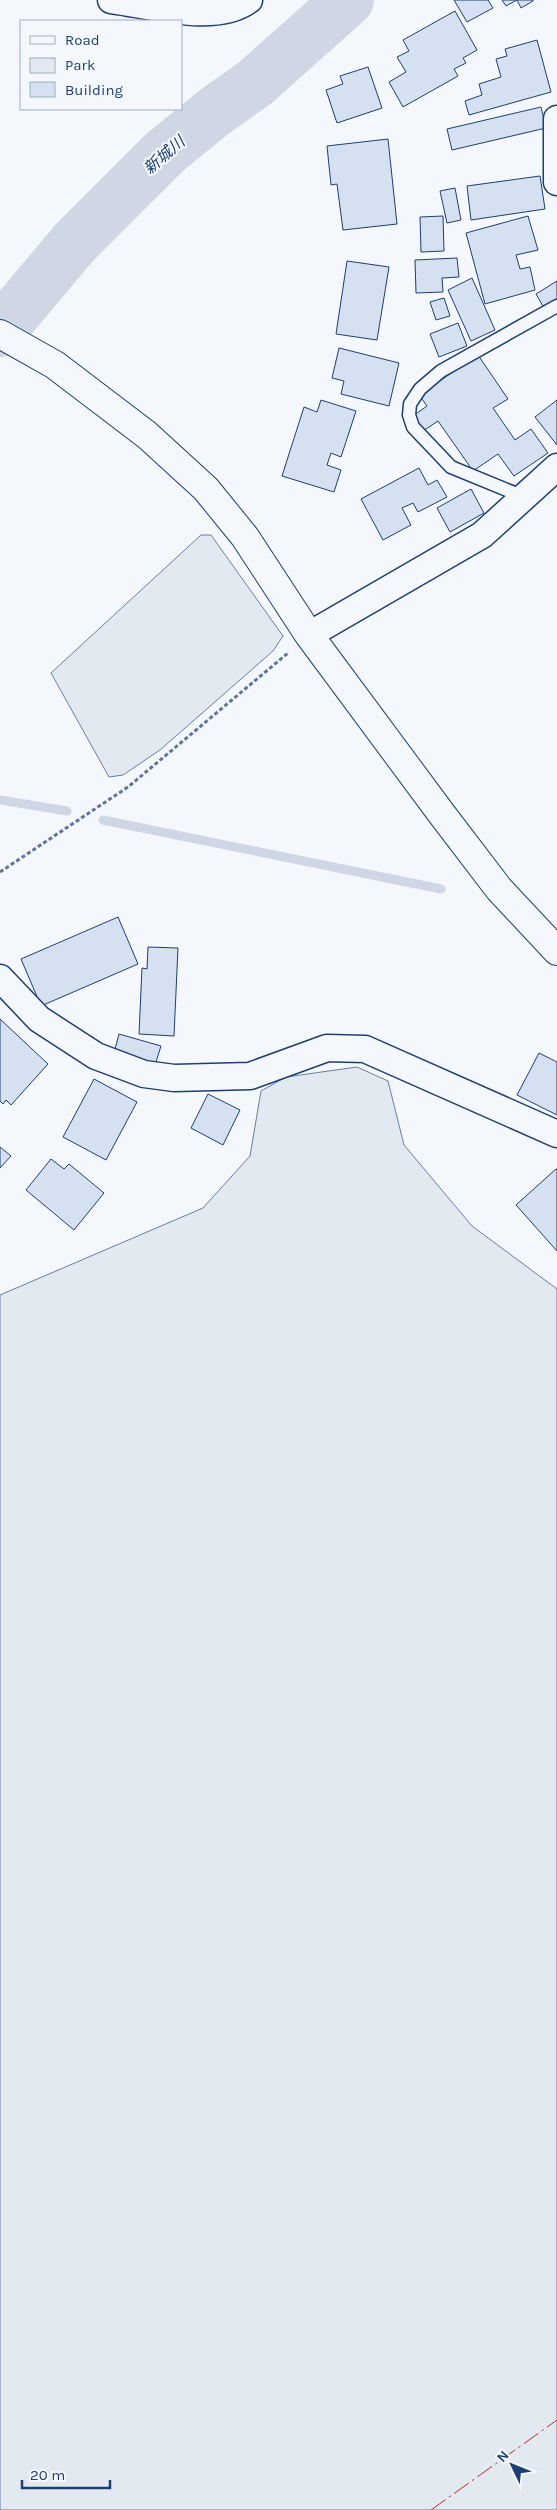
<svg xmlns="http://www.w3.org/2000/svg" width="557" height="2510" viewBox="0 0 557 2510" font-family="Karla,'Noto Sans JP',sans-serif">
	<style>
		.green { fill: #e3e9f0; stroke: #687fa3 }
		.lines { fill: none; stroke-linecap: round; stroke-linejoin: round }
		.stream { stroke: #cfd7e4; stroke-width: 9 }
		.river { stroke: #cfd7e4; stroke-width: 52 }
		.building { fill: #d5e0f0; stroke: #1d3f73 }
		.service-casing { stroke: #1d3f73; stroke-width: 15 }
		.minor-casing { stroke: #1d3f73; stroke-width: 29 }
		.tertiary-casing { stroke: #1d3f73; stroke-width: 30 }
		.path { stroke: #5e769c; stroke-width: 3; stroke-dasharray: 4 2.5; stroke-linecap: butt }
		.service { stroke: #f4f7fb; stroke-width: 12 }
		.minor { stroke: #f4f7fb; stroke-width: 26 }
		.tertiary { stroke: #f4f7fb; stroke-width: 28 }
		.power { stroke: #c62828; stroke-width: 1; stroke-dasharray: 18 4 2.5 4; stroke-linecap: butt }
		.labels { text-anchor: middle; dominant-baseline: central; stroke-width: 4; stroke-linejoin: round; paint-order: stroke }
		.water-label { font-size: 16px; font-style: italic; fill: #1d3f73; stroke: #f4f7fb }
	</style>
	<rect width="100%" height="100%" fill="#f4f7fb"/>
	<!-- green -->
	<g class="green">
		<polygon points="201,535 211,535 283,636 273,651 160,750 123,775 109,777 51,673"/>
		<polygon points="357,1067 388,1081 404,1145 472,1226 557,1289 557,2510 0,2510 0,1295 203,1208 250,1156 261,1091 286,1077"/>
	</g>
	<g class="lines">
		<!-- stream -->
		<g class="stream">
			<polyline points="0,800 67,811"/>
			<polyline points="103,820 441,889"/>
		</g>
		<!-- river -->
		<polyline class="river" points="0,331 75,242 164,153 214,112 255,83 348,0"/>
	</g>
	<!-- building -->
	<g class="building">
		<polygon points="454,0 488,0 493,8 467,22"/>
		<polygon points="502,0 533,0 533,1 521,8 517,0 506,6"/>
		<polygon points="455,11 477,50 463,58 466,63 454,69 458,76 403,107 389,82 406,72 397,57 409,51 403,40"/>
		<polygon points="537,40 551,92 469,115 465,101 482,95 479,84 501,77 496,59 507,56 505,49"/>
		<polygon points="368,67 382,108 337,123 326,90 343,84 340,76"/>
		<polygon points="541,107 546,128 452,150 447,129"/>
		<polygon points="388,139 397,224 343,230 337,184 331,185 327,146"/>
		<polygon points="540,176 545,209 471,220 467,186"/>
		<polygon points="455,188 461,220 447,223 440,191"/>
		<polygon points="443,216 444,251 421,252 420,217"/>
		<polygon points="528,216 538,250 516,255 520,269 530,267 535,290 485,304 466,233"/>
		<polygon points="457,258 459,277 442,278 443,292 416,293 415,260"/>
		<polygon points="347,261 389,267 377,340 336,334"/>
		<polygon points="472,278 495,330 471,341 448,290"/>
		<polygon points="557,281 557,300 544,308 536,294"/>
		<polygon points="444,298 450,316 436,320 430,302"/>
		<polygon points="458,323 467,346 439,357 430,334"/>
		<polygon points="339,348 399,363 389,406 341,394 344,381 332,378"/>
		<polygon points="478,355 508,399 493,408 515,440 531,429 548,453 514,476 498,454 473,471 438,421 423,431 413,416 427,406 419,395"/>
		<polygon points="321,400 356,411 341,457 331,453 327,465 341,470 334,492 282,476 304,407 317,412"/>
		<polygon points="557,400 557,445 535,417"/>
		<polygon points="419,468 428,485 437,480 447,497 418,512 413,503 402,508 411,525 383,540 361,499"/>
		<polygon points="471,489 484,513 450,532 437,508"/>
		<polygon points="118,917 138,964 41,1006 21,959"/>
		<polygon points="148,947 178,948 174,1036 139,1034 142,968 147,969"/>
		<polygon points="0,1019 48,1064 11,1105 6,1100 3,1104 0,1101"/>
		<polygon points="119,1034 161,1046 155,1065 114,1053"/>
		<polygon points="539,1053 557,1062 557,1115 517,1095"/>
		<polygon points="94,1079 137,1102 106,1160 63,1137"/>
		<polygon points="208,1094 240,1110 223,1145 191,1128"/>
		<polygon points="0,1147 11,1156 0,1168"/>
		<polygon points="51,1159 64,1169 69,1164 104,1193 74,1230 26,1190"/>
		<polygon points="556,1169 557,1169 557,1251 516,1205"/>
	</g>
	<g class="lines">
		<defs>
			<polyline id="service" points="524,497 451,467 413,427 409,415 410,404 420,389 441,371 557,306"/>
			<g id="minor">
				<path d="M 111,0 C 151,5 216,25 249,0"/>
				<polyline points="557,119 557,182"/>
				<polyline points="309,635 482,535 557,467"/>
				<polyline points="0,978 39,1019 96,1056 144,1074 174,1078 250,1076 327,1048 365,1049 557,1134"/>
			</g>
			<polyline id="tertiary" points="0,334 55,365 147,435 206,489 245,537 309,635 441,813 499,889 557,951"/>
		</defs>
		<!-- service casing -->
		<use href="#service" class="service-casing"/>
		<!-- minor casing -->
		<use href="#minor" class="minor-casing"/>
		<!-- tertiary casing -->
		<use href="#tertiary" class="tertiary-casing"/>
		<!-- path -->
		<polyline class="path" points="0,872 128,787 288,653"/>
		<!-- service -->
		<use href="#service" class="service"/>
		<!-- minor -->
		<use href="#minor" class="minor"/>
		<!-- tertiary -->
		<use href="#tertiary" class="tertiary"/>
		<!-- power -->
		<polyline class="power" points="431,2510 557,2420"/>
	</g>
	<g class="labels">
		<!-- water labels -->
		<g class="water-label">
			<text transform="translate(164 155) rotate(-41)">新城川</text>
		</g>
	</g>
	<!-- legend -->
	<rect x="20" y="20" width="162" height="90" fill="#f4f7fb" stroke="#9eadc5"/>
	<rect x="30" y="36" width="25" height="8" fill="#f4f7fb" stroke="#9eadc5"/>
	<text x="65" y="45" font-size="15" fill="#1d3f73">Road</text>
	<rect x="30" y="58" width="25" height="15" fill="#e3e9f0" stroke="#9eadc5"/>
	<text x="65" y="70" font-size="15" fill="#1d3f73">Park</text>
	<rect x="30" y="82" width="25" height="15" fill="#d5e0f0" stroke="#9eadc5"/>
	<text x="65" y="95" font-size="15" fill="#1d3f73">Building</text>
	<!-- north arrow -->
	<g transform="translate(512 2465) rotate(313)" stroke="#f4f7fb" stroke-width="4" paint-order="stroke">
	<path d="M0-4L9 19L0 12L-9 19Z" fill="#1d3f73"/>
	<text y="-8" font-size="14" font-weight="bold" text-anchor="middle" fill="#1d3f73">N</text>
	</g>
	<!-- scale -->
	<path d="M22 2480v8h88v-8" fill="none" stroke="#1d3f73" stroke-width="2.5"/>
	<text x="30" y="2480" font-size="15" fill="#1d3f73" stroke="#f4f7fb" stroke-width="4" paint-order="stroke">20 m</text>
</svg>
